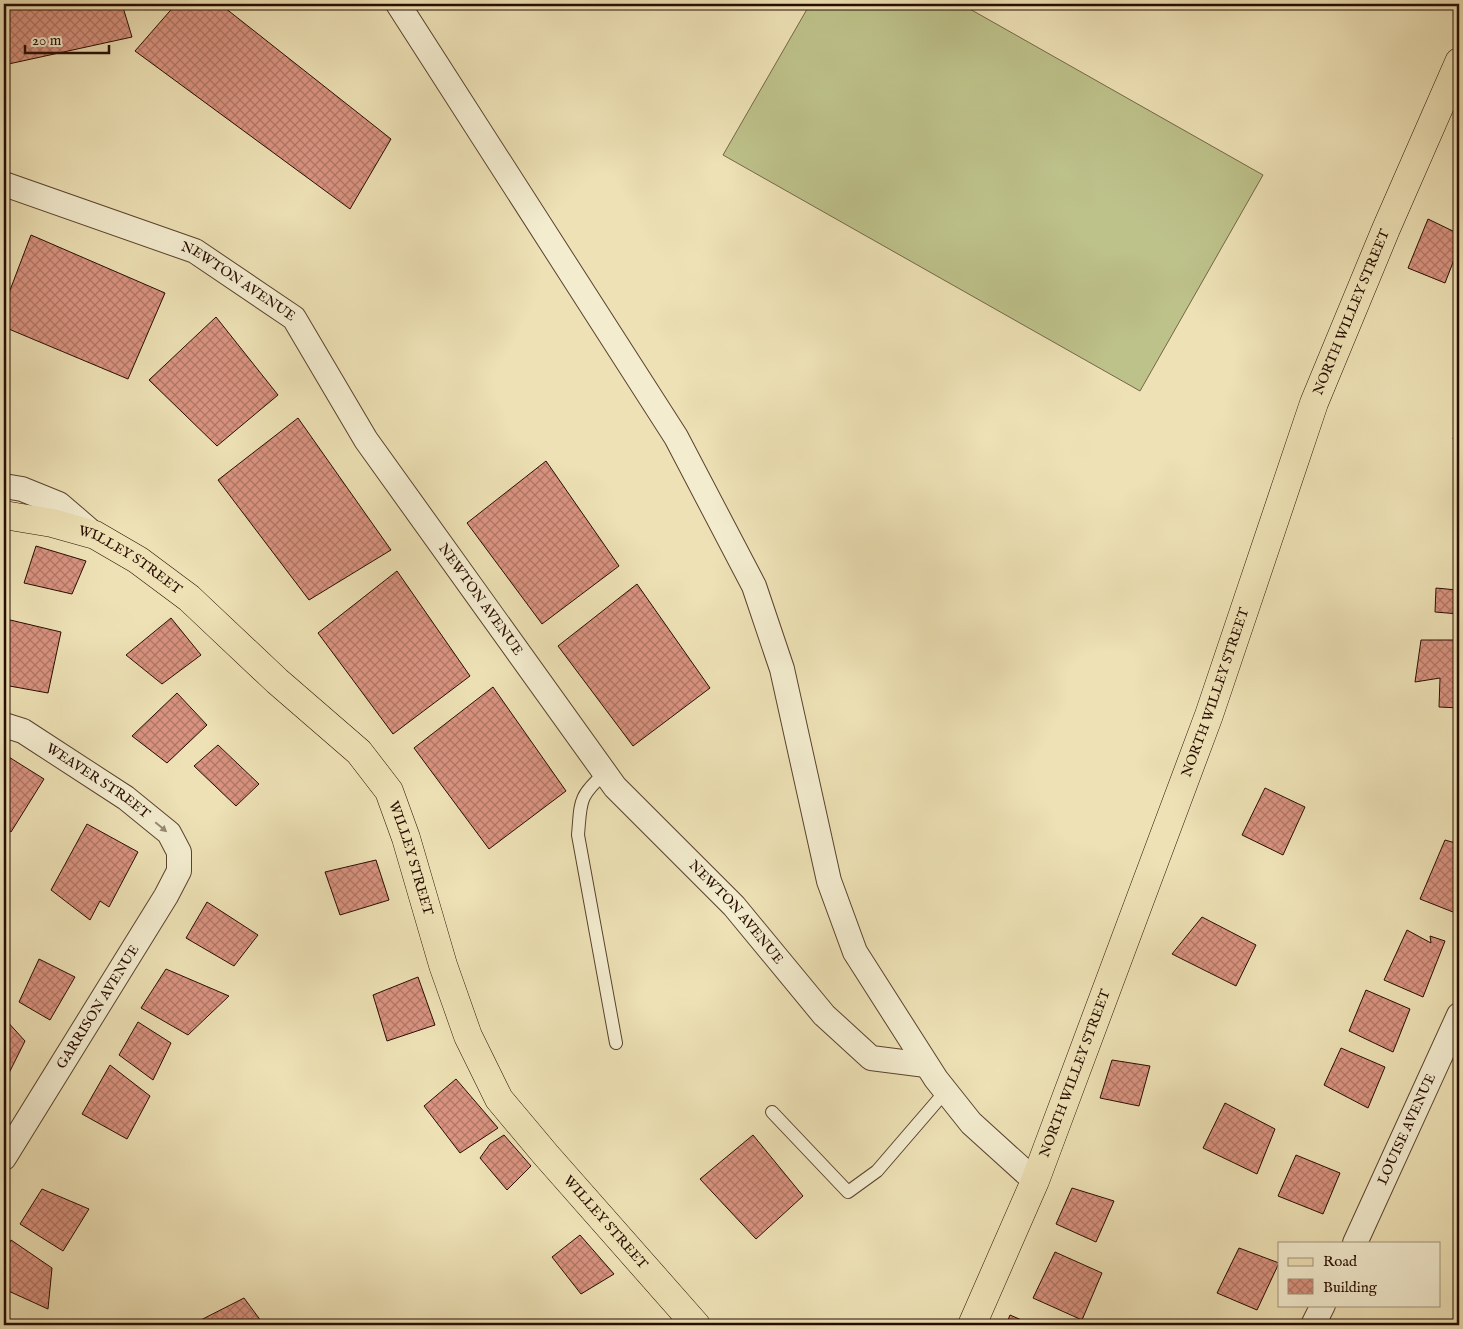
<svg xmlns="http://www.w3.org/2000/svg" width="1463" height="1329" viewBox="0 0 1463 1329" font-family="'IM FELL English',serif">
	<style>
		.grass { fill: #bdc18a; stroke: #736745 }
		.building { fill: url(#building-cross-hatch); stroke: #290d00 }
		.lines { fill: none; stroke-linecap: round; stroke-linejoin: round }
		.service-casing { stroke: #5a422d; stroke-width: 14 }
		.minor-casing { stroke: #5a422d; stroke-width: 26 }
		.primary-casing { stroke: #290d00; stroke-width: 29 }
		.service { stroke: #f3eccf; stroke-width: 12 }
		.minor { stroke: #f3eccf; stroke-width: 24 }
		.primary { stroke: #ede1b5; stroke-width: 28 }
		.oneway { fill: #988872 }
		.labels { text-anchor: middle; dominant-baseline: central; stroke-width: 4.5; stroke-linejoin: round; paint-order: stroke }
		.street-label { font-size: 14px; fill: #290d00; stroke: #f3eccf }
	</style>
	<defs>
		<pattern id="building-cross-hatch" width="8" height="8" patternUnits="userSpaceOnUse" patternTransform="scale(1.25)"><rect width="8" height="8" fill="#d99380"/><path d="M0 0l8 8M0 8l8-8" fill="none" stroke="#b07666"/></pattern>
	</defs>
	<rect width="100%" height="100%" fill="#ede1b5"/>
	<filter id="stains"><feTurbulence type="fractalNoise" baseFrequency=".004" numOctaves="4"/><feColorMatrix values="0 0 0 0 .2 0 0 0 0 .09 0 0 0 0 .02 0 0 0 .5 -.17"/></filter>
	<radialGradient id="worn" r=".72"><stop offset=".6" stop-color="#630" stop-opacity="0"/><stop offset="1" stop-color="#630" stop-opacity=".3"/></radialGradient>
	<!-- grass -->
	<polygon class="grass" points="810,4 961,4 1263,175 1140,391 723,155"/>
	<!-- building -->
	<g class="building">
		<polygon points="4,4 122,4 132,37 4,65"/>
		<polygon points="176,4 220,4 391,139 350,209 135,51"/>
		<polygon points="1428,219 1459,234 1459,247 1445,283 1408,268"/>
		<polygon points="31,235 165,293 128,379 4,327 4,306"/>
		<polygon points="216,317 278,395 217,446 149,380"/>
		<polygon points="298,418 391,550 309,600 218,480"/>
		<polygon points="1459,418 1459,441 1453,439"/>
		<polygon points="546,461 619,566 542,624 467,523"/>
		<polygon points="36,546 86,561 72,594 24,583"/>
		<polygon points="397,571 470,676 393,734 318,633"/>
		<polygon points="1459,576 1459,614 1435,612 1436,588 1457,590"/>
		<polygon points="637,584 710,688 633,746 558,646"/>
		<polygon points="171,618 201,655 162,684 126,655"/>
		<polygon points="6,619 61,632 48,693 4,685 4,631"/>
		<polygon points="1421,640 1459,640 1459,708 1439,707 1440,678 1415,682"/>
		<polygon points="493,687 566,791 489,849 414,748"/>
		<polygon points="177,693 207,725 167,763 132,736"/>
		<polygon points="218,745 259,784 236,806 194,766"/>
		<polygon points="4,754 44,779 11,832 4,827"/>
		<polygon points="1265,788 1305,807 1283,855 1242,835"/>
		<polygon points="87,824 138,852 109,907 100,901 90,920 51,890"/>
		<polygon points="1445,840 1459,844 1458,914 1420,899"/>
		<polygon points="376,860 389,900 340,915 325,872"/>
		<polygon points="207,902 258,935 234,966 186,938"/>
		<polygon points="1202,917 1256,945 1236,986 1172,954"/>
		<polygon points="1407,930 1431,943 1430,936 1445,941 1423,997 1384,980"/>
		<polygon points="39,959 75,977 50,1020 19,1002"/>
		<polygon points="166,969 229,996 188,1035 141,1008"/>
		<polygon points="418,977 435,1025 387,1041 373,995"/>
		<polygon points="1366,990 1410,1009 1393,1052 1349,1031"/>
		<polygon points="5,1019 25,1041 9,1073 4,1070"/>
		<polygon points="138,1022 171,1043 153,1080 119,1055"/>
		<polygon points="1341,1048 1385,1067 1368,1108 1324,1085"/>
		<polygon points="1112,1060 1150,1066 1139,1106 1100,1098"/>
		<polygon points="110,1065 150,1096 127,1139 82,1114"/>
		<polygon points="456,1079 498,1128 460,1153 424,1106"/>
		<polygon points="1225,1103 1275,1129 1257,1174 1203,1148"/>
		<polygon points="504,1135 531,1166 507,1190 480,1158 490,1144"/>
		<polygon points="753,1135 803,1196 756,1239 700,1179"/>
		<polygon points="1296,1155 1340,1173 1323,1214 1278,1196"/>
		<polygon points="1072,1188 1114,1201 1096,1242 1056,1224"/>
		<polygon points="42,1189 89,1209 63,1251 20,1224"/>
		<polygon points="580,1235 614,1274 581,1294 552,1257"/>
		<polygon points="11,1240 52,1268 48,1309 4,1289 4,1254"/>
		<polygon points="1239,1248 1279,1263 1257,1310 1217,1293"/>
		<polygon points="1055,1252 1102,1273 1082,1320 1033,1298"/>
		<polygon points="244,1298 264,1325 191,1325"/>
		<polygon points="1010,1315 1033,1325 1006,1325"/>
		<polygon points="602,1320 604,1325 589,1325"/>
	</g>
	<g class="lines">
		<defs>
			<g id="service">
				<path d="M 605,773 C 578,797 581,801 578,835 L 616,1043"/>
				<polyline points="772,1112 848,1192 877,1171 945,1092"/>
			</g>
			<g id="minor">
				<polyline points="398,4 676,437 754,586 782,669 829,881 855,952 936,1079 971,1123 1035,1181"/>
				<path id="s1" d="M 4,184 L 195,251 L 294,318 L 366,440 L 615,787 L 734,906 L 824,1015 L 871,1058 L 926,1065"/>
				<polyline points="4,486 22,489 59,504 95,535"/>
				<path id="s2" d="M 4,725 L 23,731 L 126,798 L 169,833 L 179,852 L 179,871 L 166,896 L 4,1158"/>
				<path id="s3" d="M 1355,1243 L 1459,1015"/>
				<polyline points="1313,1325 1323,1305"/>
			</g>
			<g id="primary">
				<path id="s4" d="M 4,515 L 52,523 L 95,535 L 138,560 L 189,598 L 277,681 L 359,752 L 389,791 L 406,838 L 443,965 L 468,1036 L 499,1099 L 546,1155 L 696,1325"/>
				<path id="s5" d="M 972,1325 L 1035,1181 L 1209,715 L 1314,403 L 1386,229 L 1459,62"/>
			</g>
		</defs>
		<!-- service casing -->
		<use href="#service" class="service-casing"/>
		<!-- minor casing -->
		<use href="#minor" class="minor-casing"/>
		<!-- primary casing -->
		<use href="#primary" class="primary-casing"/>
		<!-- service -->
		<use href="#service" class="service"/>
		<!-- minor -->
		<use href="#minor" class="minor"/>
		<!-- primary -->
		<use href="#primary" class="primary"/>
	</g>
	<!-- one-way arrows -->
	<defs><path id="oneway-solid" d="M-6-.8H1V-3.2L6.5 0L1 3.2V.8H-6Z" transform="scale(1.25)"/></defs>
	<use class="oneway" href="#oneway-solid" transform="translate(161 827) rotate(40)"/>
	<g class="labels">
		<!-- street labels -->
		<g class="street-label">
			<text stroke="none"><textPath href="#s1" startOffset="255">NEWTON AVENUE</textPath></text>
			<text stroke="none"><textPath href="#s5" startOffset="1082">NORTH WILLEY STREET</textPath></text>
			<text stroke="none"><textPath href="#s4" startOffset="136">WILLEY STREET</textPath></text>
			<text stroke="none"><textPath href="#s1" startOffset="660">NEWTON AVENUE</textPath></text>
			<text stroke="none"><textPath href="#s5" startOffset="678">NORTH WILLEY STREET</textPath></text>
			<text stroke="none"><textPath href="#s2" startOffset="110">WEAVER STREET</textPath></text>
			<text stroke="none"><textPath href="#s4" startOffset="556">WILLEY STREET</textPath></text>
			<text stroke="none"><textPath href="#s1" startOffset="1065">NEWTON AVENUE</textPath></text>
			<text transform="translate(98 1007) rotate(-58)">GARRISON AVENUE</text>
			<text stroke="none"><textPath href="#s5" startOffset="272">NORTH WILLEY STREET</textPath></text>
			<text stroke="none"><textPath href="#s3" startOffset="125">LOUISE AVENUE</textPath></text>
			<text stroke="none"><textPath href="#s4" startOffset="976">WILLEY STREET</textPath></text>
		</g>
	</g>
	<!-- margin -->
	<rect width="1463" height="1329" fill="none" stroke="#ede1b5" stroke-width="20"/>
	<rect x="5" y="5" width="1453" height="1319" fill="none" stroke="#290d00" stroke-width="2.5"/>
	<rect x="10" y="10" width="1443" height="1309" fill="none" stroke="#290d00"/>
	<!-- legend -->
	<rect x="1278" y="1242" width="162" height="65" fill="#f3eccf" stroke="#a2937c"/>
	<rect x="1288" y="1258" width="25" height="8" fill="#ede1b5" stroke="#a2937c"/>
	<text x="1323" y="1266" font-size="15" fill="#290d00">Road</text>
	<rect x="1288" y="1279" width="25" height="15" fill="url(#building-cross-hatch)" stroke="#a2937c"/>
	<text x="1323" y="1292" font-size="15" fill="#290d00">Building</text>
	<!-- scale -->
	<path d="M25 45v8h84v-8" fill="none" stroke="#290d00" stroke-width="2.5"/>
	<text x="32" y="45" font-size="15" fill="#290d00" stroke="#f3eccf" stroke-width="4" paint-order="stroke">20 m</text>
	<rect width="100%" height="100%" filter="url(#stains)"/>
	<rect width="100%" height="100%" fill="url(#worn)"/>
</svg>
